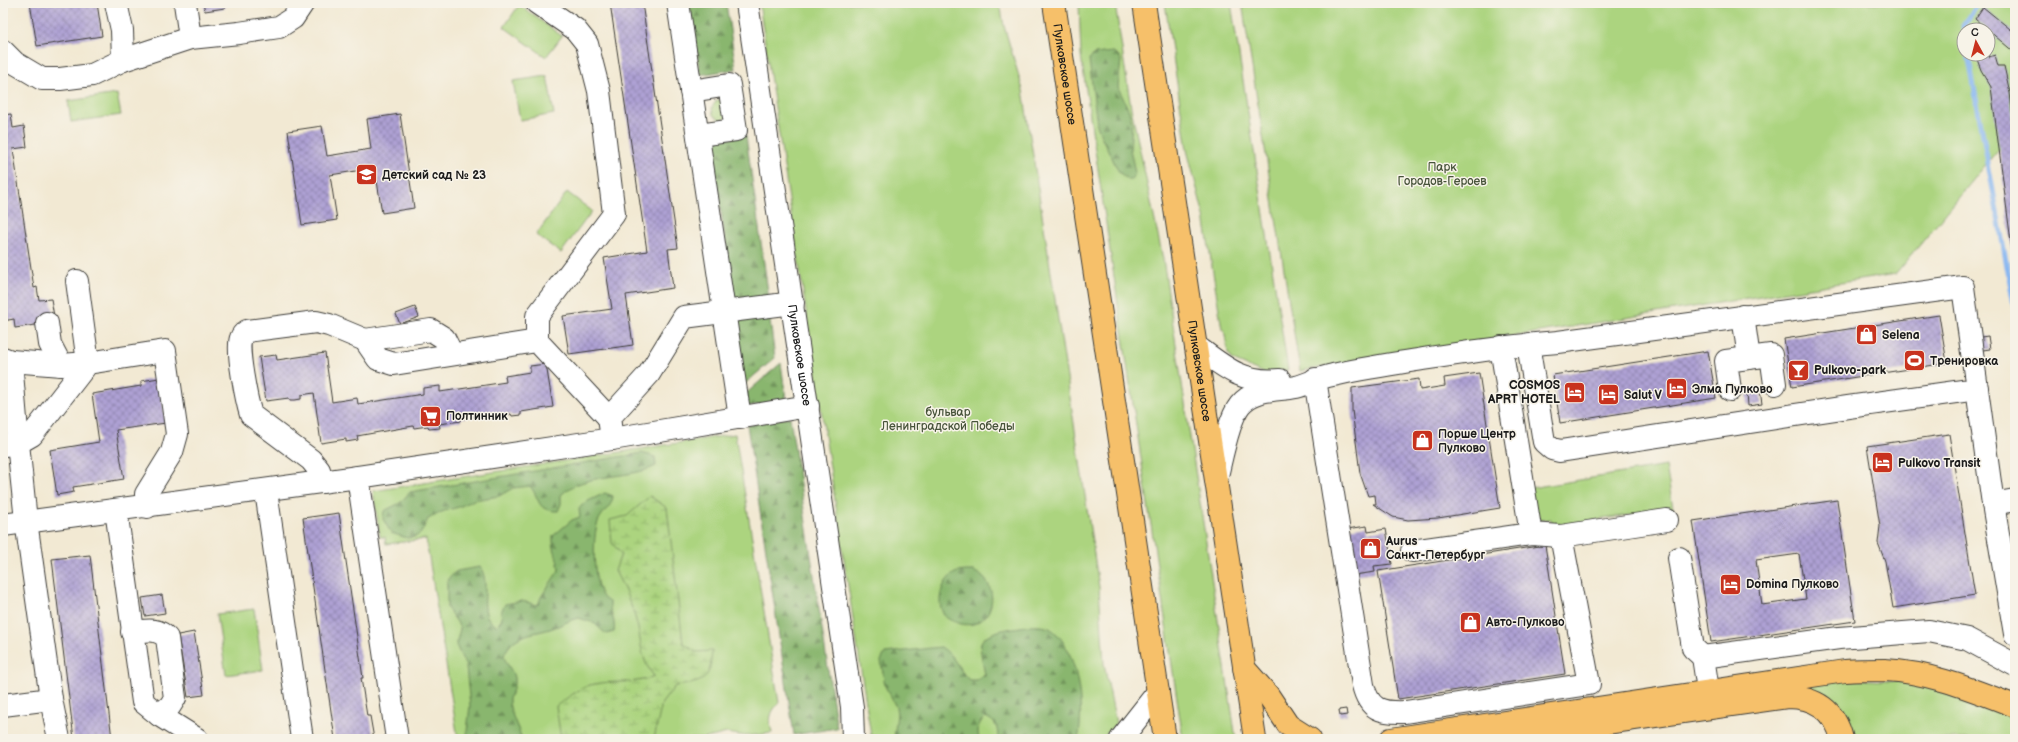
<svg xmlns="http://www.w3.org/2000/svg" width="2018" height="742" viewBox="0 0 2018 742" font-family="'Balsamiq Sans',sans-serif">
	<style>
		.green { fill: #acd47f; stroke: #64784e; fill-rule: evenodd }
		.forest { fill: url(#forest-firs); stroke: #526945 }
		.wetland { fill: url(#wetland-marsh); stroke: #64784e }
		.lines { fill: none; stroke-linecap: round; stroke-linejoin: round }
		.stream { stroke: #86b6f1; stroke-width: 5 }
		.building { fill: url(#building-cross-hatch); fill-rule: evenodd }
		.minor-casing { stroke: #3c3b37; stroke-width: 24 }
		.major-casing { stroke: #3c3b37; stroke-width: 24 }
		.minor { stroke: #fff; stroke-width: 22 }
		.major { stroke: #f6c06b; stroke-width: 22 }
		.labels { text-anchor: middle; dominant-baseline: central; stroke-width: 3; stroke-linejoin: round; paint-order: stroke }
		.street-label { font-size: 12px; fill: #1c1c1c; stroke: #f7f3e8 }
		.park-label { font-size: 12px; fill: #47533a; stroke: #f7f3e8 }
		.poi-label { font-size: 12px; font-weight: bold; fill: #1c1c1c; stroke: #f7f3e8; text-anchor: start }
	</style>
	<defs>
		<pattern id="forest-firs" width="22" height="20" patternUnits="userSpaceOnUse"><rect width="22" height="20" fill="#89b66e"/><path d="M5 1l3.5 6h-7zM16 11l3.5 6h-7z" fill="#6f935a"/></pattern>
		<pattern id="wetland-marsh" width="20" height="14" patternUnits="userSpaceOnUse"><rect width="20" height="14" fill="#acd47f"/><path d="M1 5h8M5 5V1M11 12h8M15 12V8" fill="none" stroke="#93b56d"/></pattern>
		<pattern id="building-cross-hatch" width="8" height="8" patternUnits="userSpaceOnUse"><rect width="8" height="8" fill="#aea1d4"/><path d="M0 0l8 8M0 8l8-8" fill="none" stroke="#8d82ab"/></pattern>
	</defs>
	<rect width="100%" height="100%" fill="#f7f3e8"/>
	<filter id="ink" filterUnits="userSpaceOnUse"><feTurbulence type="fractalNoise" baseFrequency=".025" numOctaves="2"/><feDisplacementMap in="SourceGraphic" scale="8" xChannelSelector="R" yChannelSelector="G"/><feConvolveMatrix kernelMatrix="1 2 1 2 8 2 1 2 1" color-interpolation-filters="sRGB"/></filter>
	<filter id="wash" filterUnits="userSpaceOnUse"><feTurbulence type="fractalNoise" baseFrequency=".012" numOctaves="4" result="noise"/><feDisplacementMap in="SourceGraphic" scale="16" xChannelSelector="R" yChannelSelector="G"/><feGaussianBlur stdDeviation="0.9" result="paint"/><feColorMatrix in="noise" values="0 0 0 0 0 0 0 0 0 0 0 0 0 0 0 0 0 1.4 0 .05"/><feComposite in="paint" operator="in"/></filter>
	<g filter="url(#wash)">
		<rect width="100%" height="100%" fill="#f2e9d3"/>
		<!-- green -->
		<g class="green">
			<polygon points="759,3 1000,3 1004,26 1023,90 1099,587 1104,664 1116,723 1102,739 877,739 876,736 871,736"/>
			<polygon points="1079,3 1115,3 1131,108 1163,259 1236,739 1183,739 1081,56"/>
			<polygon points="1165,3 1231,3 1288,370 1264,373 1233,360 1228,353 1224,329 1222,329 1204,216 1187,150"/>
			<path d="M 1242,3 L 2015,3 L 2015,129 L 1896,274 L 1300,371 ZM 1964,30 L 1988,30 L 1988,54 L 1964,54 Z"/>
			<polygon points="519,5 562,36 546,57 504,27"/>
			<polygon points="547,76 554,114 520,120 513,81"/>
			<polygon points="117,94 121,115 71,122 68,101"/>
			<polygon points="725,99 728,118 720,120 713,115 712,107 717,100"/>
			<polygon points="567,192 592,211 561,253 536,235"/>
			<path d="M 735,434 L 779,703 C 769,713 769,720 772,733 L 746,736 L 727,733 L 703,739 L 458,739 L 426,539 L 386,544 L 385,537 L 380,537 L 373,491 Z"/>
			<polygon points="1666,466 1673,508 1553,527 1551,519 1536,521 1530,488"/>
			<polygon points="254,609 263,670 226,675 217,614"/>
			<polygon points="1835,678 1920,683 2015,716 2015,739 1849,739 1828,698 1820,692 1801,685"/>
		</g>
		<!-- forest -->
		<g class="forest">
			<polygon points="689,3 726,3 736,69 700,75"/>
			<polygon points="1113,52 1119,56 1121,60 1118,87 1129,111 1132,123 1130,149 1135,173 1132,180 1128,180 1119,172 1101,136 1097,125 1089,59 1095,54"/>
			<polygon points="746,136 769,299 734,304 711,141"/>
			<polygon points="769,313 775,358 742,386 732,318"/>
			<polygon points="781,363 786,399 745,407 743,396"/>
			<polygon points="790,417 837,728 794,735 747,425"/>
			<path d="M 642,453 L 655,457 L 656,466 C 627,480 584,472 561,495 L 561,504 L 558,511 C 536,511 541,500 530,486 L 513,488 L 499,496 L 474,500 L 459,507 L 444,511 L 428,519 L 421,533 L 415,537 L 407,538 L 391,533 L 383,519 L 384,511 L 400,503 L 410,492 Z"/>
			<path d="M 605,493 L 613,496 C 612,508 602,511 598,522 C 592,537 593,585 603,597 C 604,599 608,601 610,603 C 609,613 616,618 614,632 L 606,634 L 594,623 L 579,618 C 569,620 560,626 550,629 C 530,635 514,633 504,655 C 505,664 513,670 514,678 C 515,690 511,692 509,699 C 508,709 519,729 522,739 L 468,739 L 467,731 L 470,706 L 466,667 L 456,645 L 460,629 L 457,622 L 447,608 L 447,584 L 450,576 L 457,571 L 480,567 C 493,585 474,615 497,626 L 502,619 L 501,612 L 505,604 L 522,601 L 538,605 L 541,597 L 559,570 C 558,558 552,548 553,536 L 572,520 L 580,517 L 579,509 L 584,503 Z"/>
			<path d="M 973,571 C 1007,585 991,637 955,622 C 950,620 945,618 943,613 C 936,601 942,580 955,573 C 959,571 968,571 973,571 Z"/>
			<path d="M 1027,626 C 1035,626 1044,625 1051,629 C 1078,647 1085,710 1078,739 L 998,739 C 998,728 996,721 985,717 C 978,724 977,729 979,739 L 894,739 L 897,714 L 896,707 L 885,686 L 881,661 L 885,653 L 941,647 C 954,655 958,669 969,680 L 977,680 L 985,675 C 984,668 979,650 981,643 C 984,630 1016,628 1027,626 Z"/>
		</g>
		<!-- wetland -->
		<path class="wetland" d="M 650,496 L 667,508 L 683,643 L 696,652 L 712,651 C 710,682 704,682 675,686 L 662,703 L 654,739 L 561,739 L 556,706 C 566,699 578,689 590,685 C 611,679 635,686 654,676 C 640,659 642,644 637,624 C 632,605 624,588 615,571 L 621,554 L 612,543 L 610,520 L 627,516 Z"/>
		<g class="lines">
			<!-- stream -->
			<g class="stream">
				<polyline points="1964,32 1963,26 1979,3"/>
				<polyline points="1968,54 2015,310"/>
			</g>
		</g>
		<g id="blocks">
			<!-- building -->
			<g class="building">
				<polygon points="30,3 97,3 102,36 37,46"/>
				<polygon points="203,3 235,3 236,4 225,6 225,8 205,11"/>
				<polygon points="610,3 642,3 678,248 668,249 673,288 626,295 633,345 569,354 563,316 612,309 604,258 647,251"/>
				<polygon points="1983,7 2015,33 2015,53 1975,19"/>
				<polygon points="1975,54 1988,54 1989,57 1995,55 1998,66 2004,66 2010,93 2015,133 2015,273 1991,87 1981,70"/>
				<polygon points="11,114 13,128 24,126 27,147 13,149 34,288 37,287 39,300 51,299 55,322 15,328 14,319 3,321 3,115"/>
				<polygon points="400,114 414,208 382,213 375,168 330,175 337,220 302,225 288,131 322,126 327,156 371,149 367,119"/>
				<polygon points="415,307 419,317 400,324 396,314"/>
				<polygon points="1939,315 1947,363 1792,387 1784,339"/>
				<polygon points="1988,336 1990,349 1976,351 1974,338"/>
				<polygon points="1708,351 1716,398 1560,423 1553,375"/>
				<polygon points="325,353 332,402 357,398 358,404 423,394 423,388 440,386 440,392 506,382 505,376 530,372 530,366 546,364 553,407 521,412 521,415 512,416 511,414 494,416 494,414 461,418 461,421 439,424 440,428 429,429 428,426 414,428 413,426 357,436 358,440 346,442 346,439 321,443 314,393 301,395 301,399 295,400 290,400 289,398 266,401 259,357 276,355 277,360"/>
				<polygon points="1479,373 1500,508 1438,518 1408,520 1393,517 1373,504 1376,504 1375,495 1368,496 1360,473 1352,410 1352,388 1419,379 1420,390 1445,386 1444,378"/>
				<polygon points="159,378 166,423 116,430 124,479 73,487 74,492 57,495 50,450 99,442 92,394 141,386 141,381"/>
				<polygon points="1760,390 1762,404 1748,406 1747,392"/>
				<polygon points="1949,434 1975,595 1893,608 1885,561 1878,543 1880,526 1867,446"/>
				<path d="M 1837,500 L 1855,621 L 1711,642 L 1693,521 ZM 1799,554 L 1806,599 L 1762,605 L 1756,560 Z"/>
				<polygon points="339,513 363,678 361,678 367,716 370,716 374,739 335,739 303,518"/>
				<polygon points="1367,526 1368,532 1386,529 1392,564 1374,566 1375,572 1354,575 1347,529"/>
				<polygon points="1545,545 1565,674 1398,699 1378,571"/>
				<polygon points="90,555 95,597 112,739 74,739 52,559"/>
				<polygon points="162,595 165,613 145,616 142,598"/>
				<polygon points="194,632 204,695 188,697 178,635"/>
				<polygon points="1346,709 1347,715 1340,716 1339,710"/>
			</g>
		</g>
	</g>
	<g filter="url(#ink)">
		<use href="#blocks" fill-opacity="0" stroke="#3c3b37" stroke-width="1"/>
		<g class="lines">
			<defs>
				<g id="minor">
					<polyline points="116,3 122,30 123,60"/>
					<polyline points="185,3 190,38"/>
					<polyline points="678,3 740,418"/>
					<path id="s1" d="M 747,3 L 852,707 L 853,739"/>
					<polyline points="3,51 15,63 42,79 60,79 92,75 123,60 190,38 239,33 279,27 293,18 303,3"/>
					<polyline points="691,91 729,85 736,130 698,135"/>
					<polyline points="1743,316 1749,358"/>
					<polyline points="47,323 50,344 61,365"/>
					<polyline points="365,340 431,330 444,338 452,354"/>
					<polyline points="537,341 609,418"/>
					<path d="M 1196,346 C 1224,367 1243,384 1280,380"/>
					<polyline points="1501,347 1531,534"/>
					<polyline points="3,358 11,361 18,443 4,445"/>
					<polyline points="11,361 61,365 88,363 77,281"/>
					<path d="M 1315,379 L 1363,685 C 1369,710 1381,713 1405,712 L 1589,684 L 1561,536"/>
					<polyline points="1977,389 1993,504 2015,634"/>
					<polyline points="1730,390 1726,361 1771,355 1775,384"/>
					<polyline points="612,439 609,418 649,374 684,317 793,303"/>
					<polyline points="358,477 397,739"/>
					<path d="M 1216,480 C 1221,461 1228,420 1240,405 C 1254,388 1276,391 1296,387 C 1309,384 1320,377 1333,375 C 1363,368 1393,364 1423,359 C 1468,352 1513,345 1558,342 L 1963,287 L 1977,389 L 1848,407 L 1560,451 L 1552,449 L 1544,442 L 1528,344"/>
					<path d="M 322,482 L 319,470 L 311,460 L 251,415 C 247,402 236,349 241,338 C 242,335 244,333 247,331 L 316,322 L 329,325 L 365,340 L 378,359 L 394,364 L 537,341 L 537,316 L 614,214 L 599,91 L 587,44 L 575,29 L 537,3"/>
					<polyline points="266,491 302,739"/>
					<polyline points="1993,504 2015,500"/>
					<polyline points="116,510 143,702 159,715 197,739"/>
					<polyline points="3,525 358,477 612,439 808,406"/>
					<polyline points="1412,551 1531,534 1561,536 1667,520"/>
					<polyline points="1679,558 1693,648 1703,657"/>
					<path d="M 132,632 C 146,631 157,627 167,638 L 175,698 L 170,706 L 159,715"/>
					<polyline points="1708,690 1703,657 1839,638 1929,631 1967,639 2015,665"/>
					<polyline points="3,705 51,699"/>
					<polyline points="59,739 51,699 26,521 18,443 32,435 88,363 165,351 177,434 172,452 146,494 147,507"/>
					<polyline points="1121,739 1158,692"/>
				</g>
				<g id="major">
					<path id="s2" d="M 1054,3 L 1165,739"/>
					<path id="s3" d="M 1144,3 L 1255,739"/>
					<polyline points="1244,668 1268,695 1288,725 1310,739"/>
					<path d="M 1391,739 L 1845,671 C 1858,670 1872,670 1885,670 C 1930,672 1973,690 2015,706"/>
					<path d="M 1496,739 L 1787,697 C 1816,697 1835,710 1842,739"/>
				</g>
			</defs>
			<!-- minor casing -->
			<use href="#minor" class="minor-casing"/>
			<!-- major casing -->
			<use href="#major" class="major-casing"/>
			<!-- minor -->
			<use href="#minor" class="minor"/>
			<!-- major -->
			<use href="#major" class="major"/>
		</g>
	</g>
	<!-- icons -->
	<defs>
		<symbol id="school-square" viewBox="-11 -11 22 22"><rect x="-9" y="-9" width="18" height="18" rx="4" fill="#c8321e" stroke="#f7f3e8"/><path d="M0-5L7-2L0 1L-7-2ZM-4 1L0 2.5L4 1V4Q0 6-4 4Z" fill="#fff"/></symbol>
		<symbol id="shop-square" viewBox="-11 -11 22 22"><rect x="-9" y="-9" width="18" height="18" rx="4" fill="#c8321e" stroke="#f7f3e8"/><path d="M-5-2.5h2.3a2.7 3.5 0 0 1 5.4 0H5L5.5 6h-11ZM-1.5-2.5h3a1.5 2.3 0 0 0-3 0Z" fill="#fff"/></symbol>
		<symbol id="stadium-square" viewBox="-11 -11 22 22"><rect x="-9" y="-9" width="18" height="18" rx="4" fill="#c8321e" stroke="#f7f3e8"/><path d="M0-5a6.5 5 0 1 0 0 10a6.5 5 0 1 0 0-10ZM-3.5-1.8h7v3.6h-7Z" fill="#fff"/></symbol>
		<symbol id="bar-square" viewBox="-11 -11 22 22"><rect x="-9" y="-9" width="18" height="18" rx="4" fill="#c8321e" stroke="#f7f3e8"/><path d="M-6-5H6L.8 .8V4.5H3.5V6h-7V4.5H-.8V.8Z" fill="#fff"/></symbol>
		<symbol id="hotel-square" viewBox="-11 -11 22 22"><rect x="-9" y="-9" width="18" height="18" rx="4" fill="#c8321e" stroke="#f7f3e8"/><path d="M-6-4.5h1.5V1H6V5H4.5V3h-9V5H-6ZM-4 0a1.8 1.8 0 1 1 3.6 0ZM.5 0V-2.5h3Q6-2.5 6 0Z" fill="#fff"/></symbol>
		<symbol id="supermarket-square" viewBox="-11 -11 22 22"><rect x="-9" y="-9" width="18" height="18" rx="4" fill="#c8321e" stroke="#f7f3e8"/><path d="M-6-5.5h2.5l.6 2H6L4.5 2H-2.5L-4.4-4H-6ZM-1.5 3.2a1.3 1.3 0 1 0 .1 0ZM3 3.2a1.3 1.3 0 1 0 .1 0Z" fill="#fff"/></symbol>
	</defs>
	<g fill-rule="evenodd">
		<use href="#school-square" x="354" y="162" width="25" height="25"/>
		<use href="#shop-square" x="1854" y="322" width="25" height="25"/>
		<use href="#stadium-square" x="1902" y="348" width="25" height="25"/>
		<use href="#bar-square" x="1786" y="358" width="25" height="25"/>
		<use href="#hotel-square" x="1664" y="376" width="25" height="25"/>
		<use href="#hotel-square" x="1562" y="380" width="25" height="25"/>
		<use href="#hotel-square" x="1596" y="382" width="25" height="25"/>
		<use href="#supermarket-square" x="418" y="404" width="25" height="25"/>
		<use href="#shop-square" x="1410" y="428" width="25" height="25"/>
		<use href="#hotel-square" x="1870" y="450" width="25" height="25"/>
		<use href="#shop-square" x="1358" y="536" width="25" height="25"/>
		<use href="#hotel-square" x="1718" y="572" width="25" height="25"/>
		<use href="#shop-square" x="1458" y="610" width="25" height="25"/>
	</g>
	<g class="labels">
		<!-- street labels -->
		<g class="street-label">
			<text stroke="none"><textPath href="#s2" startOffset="72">Пулковское шоссе</textPath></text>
			<text stroke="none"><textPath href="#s1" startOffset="356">Пулковское шоссе</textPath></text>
			<text stroke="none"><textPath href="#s3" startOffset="372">Пулковское шоссе</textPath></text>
		</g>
		<!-- park labels -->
		<g class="park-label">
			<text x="1442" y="167">Парк<tspan x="1442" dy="14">Городов-Героев</tspan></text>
			<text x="948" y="412">бульвар<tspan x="948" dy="14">Ленинградской Победы</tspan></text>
		</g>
		<!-- poi labels -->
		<g class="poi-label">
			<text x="382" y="175">Детский сад № 23</text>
			<text x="1882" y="335">Selena</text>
			<text x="1930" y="361">Тренировка</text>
			<text x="1814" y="370">Pulkovo-park</text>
			<text x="1560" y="385" text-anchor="end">COSMOS<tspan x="1560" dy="14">APRT HOTEL</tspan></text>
			<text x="1692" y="389">Элма Пулково</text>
			<text x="1624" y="395">Salut V</text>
			<text x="446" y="416">Полтинник</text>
			<text x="1438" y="434">Порше Центр<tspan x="1438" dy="14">Пулково</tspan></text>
			<text x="1898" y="463">Pulkovo Transit</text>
			<text x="1386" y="541">Aurus<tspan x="1386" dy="14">Санкт-Петербург</tspan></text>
			<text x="1746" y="584">Domina Пулково</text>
			<text x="1486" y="622">Авто-Пулково</text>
		</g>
	</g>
	<!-- margin -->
	<rect width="2018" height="742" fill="none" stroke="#f7f3e8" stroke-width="16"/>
	<!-- north arrow -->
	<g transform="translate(1976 42) rotate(353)"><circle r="19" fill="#f7f3e8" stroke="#9f9d96"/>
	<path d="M0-3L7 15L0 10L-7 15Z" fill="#c8321e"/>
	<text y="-6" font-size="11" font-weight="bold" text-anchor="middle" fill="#1c1c1c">С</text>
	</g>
</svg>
